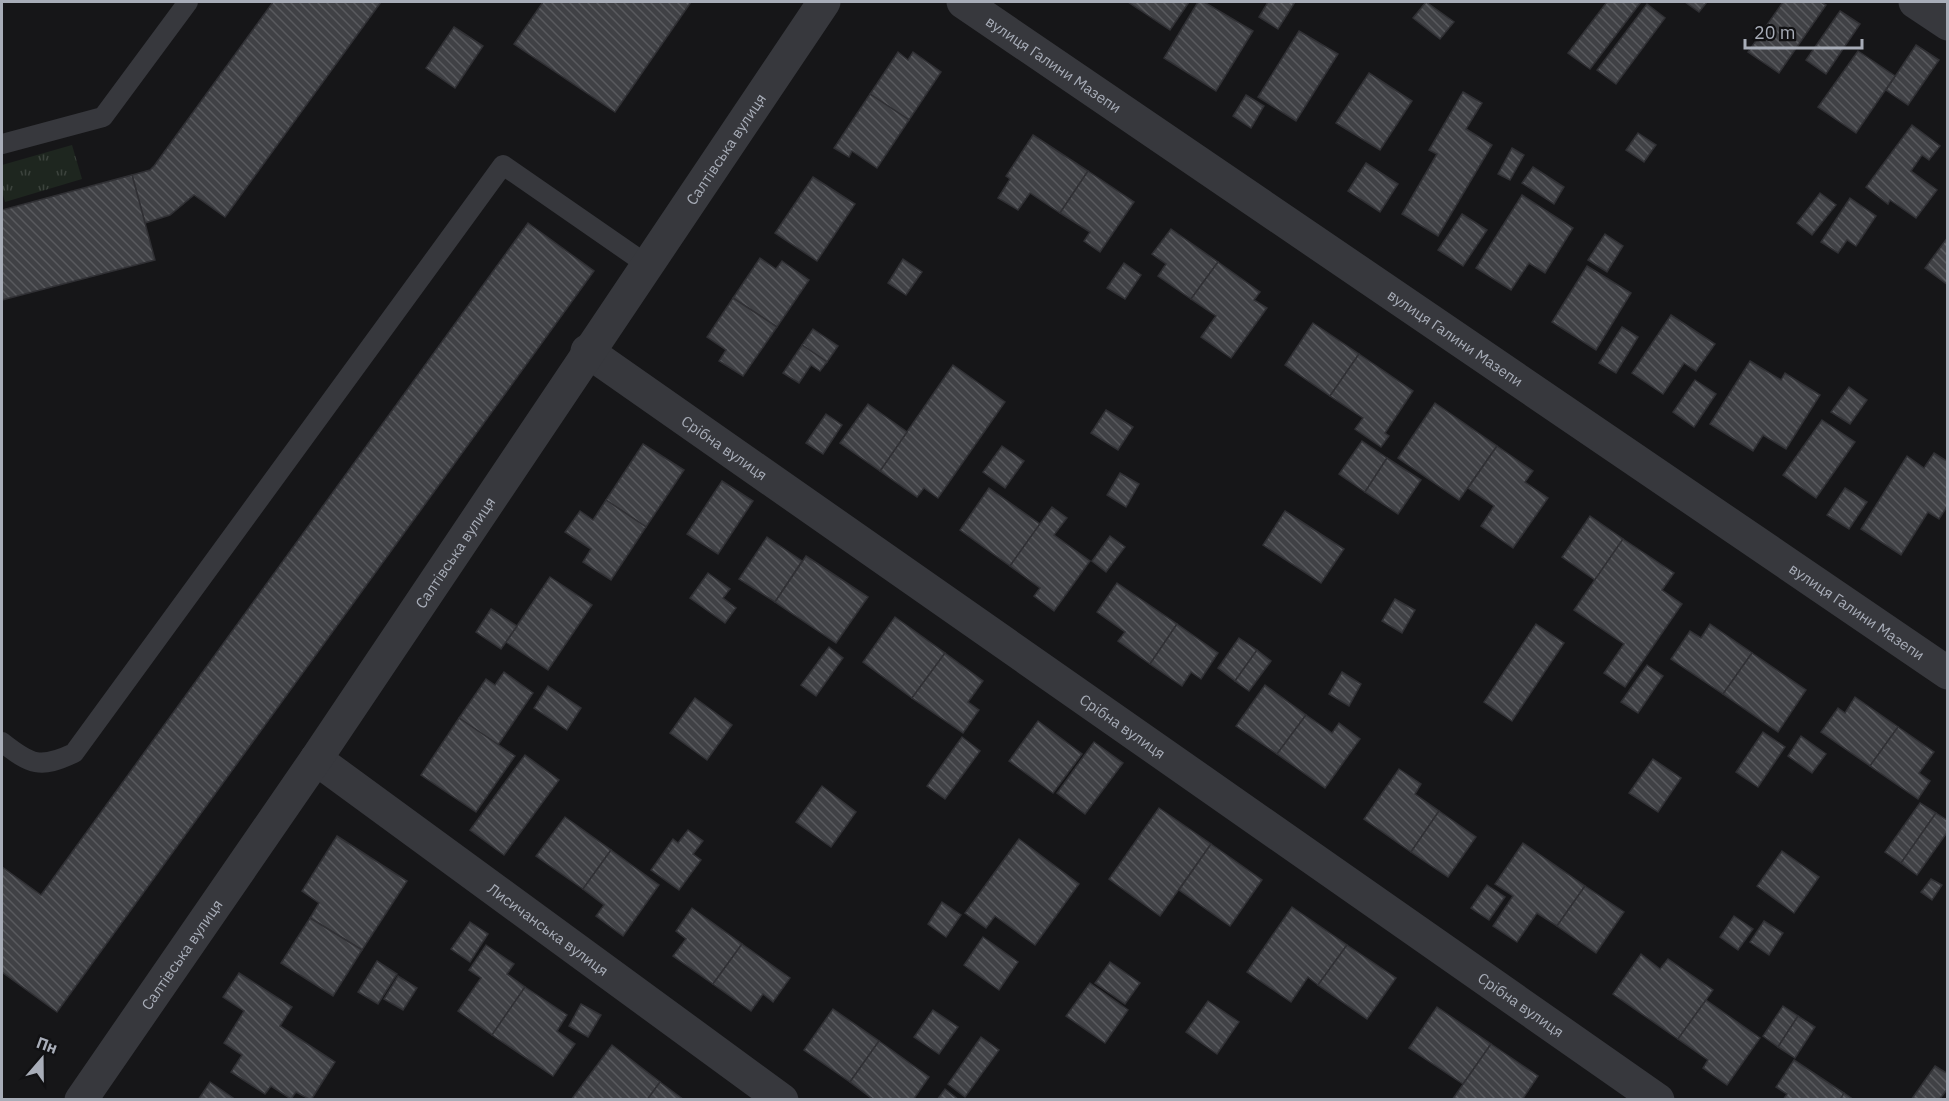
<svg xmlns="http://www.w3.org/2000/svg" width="1949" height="1101" viewBox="0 0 1949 1101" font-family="'IBM Plex Sans',sans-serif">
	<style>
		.grass { fill: url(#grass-tufts) }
		.building { fill: url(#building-back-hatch); stroke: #303034; stroke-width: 1.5 }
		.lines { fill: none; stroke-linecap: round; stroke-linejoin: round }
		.service { stroke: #37383d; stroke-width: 20 }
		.minor { stroke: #37383d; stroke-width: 33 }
		.labels { text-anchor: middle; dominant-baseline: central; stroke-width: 4.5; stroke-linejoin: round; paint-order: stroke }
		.street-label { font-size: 15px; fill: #a8adb8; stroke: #111113 }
	</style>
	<defs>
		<pattern id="grass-tufts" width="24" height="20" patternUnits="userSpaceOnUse" patternTransform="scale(1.5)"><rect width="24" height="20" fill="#1e261f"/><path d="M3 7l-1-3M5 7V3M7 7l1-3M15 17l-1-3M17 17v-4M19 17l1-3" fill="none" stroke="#3c433d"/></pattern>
		<pattern id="building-back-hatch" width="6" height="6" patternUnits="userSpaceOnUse" patternTransform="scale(1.5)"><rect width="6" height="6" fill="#404145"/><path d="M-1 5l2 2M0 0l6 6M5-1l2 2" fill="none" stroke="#595a5e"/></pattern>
	</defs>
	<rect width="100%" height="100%" fill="#161618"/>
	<!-- grass -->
	<polygon class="grass" points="72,145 82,179 5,202 2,191 2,165"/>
	<!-- building -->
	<g class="building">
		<polygon points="273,2 381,2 225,217 194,195 170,215 145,223 132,175 150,170 154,166"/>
		<polygon points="543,2 691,2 615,112 514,44"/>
		<polygon points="1128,2 1189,2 1170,30"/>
		<polygon points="1198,2 1204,2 1253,31 1216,91 1164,58"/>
		<polygon points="1268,2 1295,2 1278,29 1259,17"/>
		<polygon points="1426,2 1454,22 1440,39 1413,18"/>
		<polygon points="1607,2 1641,2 1590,69 1568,53"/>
		<polygon points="1685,2 1707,2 1699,12"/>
		<polygon points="1783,2 1821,2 1826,5 1779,73 1748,52"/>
		<polygon points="1647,4 1665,18 1616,84 1597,70"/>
		<polygon points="1840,11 1860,24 1826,74 1806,60"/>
		<polygon points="454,27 483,46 455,88 426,68"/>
		<polygon points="1299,31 1338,54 1296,121 1258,97"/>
		<polygon points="1916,45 1939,60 1908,105 1886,90"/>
		<polygon points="1858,51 1895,76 1856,133 1818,107"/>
		<polygon points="898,52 908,60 913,52 941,72 909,120 870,94"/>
		<polygon points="1369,73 1412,101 1380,150 1336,123"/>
		<polygon points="1463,92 1482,103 1466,129 1492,145 1438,236 1402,214 1437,154 1429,150"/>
		<polygon points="870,94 909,120 877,168 852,151 849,157 834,148"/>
		<polygon points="1246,95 1264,106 1251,128 1233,116"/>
		<polygon points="1912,125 1940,146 1929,160 1922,155 1911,171 1937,190 1916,218 1890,200 1888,204 1866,187"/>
		<polygon points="1638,133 1656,145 1644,162 1626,150"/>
		<polygon points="1033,135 1088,171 1060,213 1030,193 1018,210 998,198 1010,179 1006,176"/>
		<polygon points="1512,148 1524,155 1510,180 1498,174"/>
		<polygon points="1366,163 1398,184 1380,212 1348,191"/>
		<polygon points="1533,167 1564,187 1554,204 1522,183"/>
		<polygon points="1088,171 1134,202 1100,252 1084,241 1090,232 1060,213"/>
		<polygon points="132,175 155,260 2,300 2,210"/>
		<polygon points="813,177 855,204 817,261 775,233"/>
		<polygon points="1820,193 1836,205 1812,235 1797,223"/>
		<polygon points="1522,195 1573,228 1545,273 1529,263 1511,290 1476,268"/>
		<polygon points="1850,198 1876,216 1856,246 1847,240 1838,253 1821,242"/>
		<polygon points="1462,214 1487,230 1463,266 1438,250"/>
		<polygon points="528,223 594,271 57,1012 2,972 2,867 41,895"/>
		<polygon points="1171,229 1218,262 1191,299 1158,276 1166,264 1152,254"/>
		<polygon points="1605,234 1623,246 1607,272 1588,260"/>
		<polygon points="1948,237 1948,285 1925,268"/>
		<polygon points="760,258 776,269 782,261 809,280 777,327 733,298"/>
		<polygon points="903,259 922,272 906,295 888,283"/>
		<polygon points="1218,262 1260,292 1254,300 1267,308 1231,358 1201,337 1216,316 1191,299"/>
		<polygon points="1124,263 1141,275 1125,299 1107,288"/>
		<polygon points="1587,266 1631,293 1596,350 1552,322"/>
		<polygon points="733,298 777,327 743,376 719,361 726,350 707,337"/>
		<polygon points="1671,315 1715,344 1696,371 1684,363 1663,394 1632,373"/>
		<polygon points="1313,323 1359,354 1330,396 1285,365"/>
		<polygon points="1622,327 1638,337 1616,373 1599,363"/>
		<polygon points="813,329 838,346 827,362 802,345"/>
		<polygon points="802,345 827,362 820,371 811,365 799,383 783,373"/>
		<polygon points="1359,354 1413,391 1385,433 1389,436 1381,447 1355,429 1363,418 1330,396"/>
		<polygon points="1750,361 1781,380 1785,373 1820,395 1786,449 1763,435 1753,451 1710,424"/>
		<polygon points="953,365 1005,402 938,498 924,488 917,497 880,471"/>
		<polygon points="1695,380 1716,394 1694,427 1673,412"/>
		<polygon points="1849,387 1867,400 1850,424 1831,412"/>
		<polygon points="1435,403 1497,446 1459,500 1398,458"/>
		<polygon points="868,404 907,432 880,471 840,443"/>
		<polygon points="1106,410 1133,427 1118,450 1091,433"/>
		<polygon points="826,414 842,425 823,454 806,443"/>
		<polygon points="1822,420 1855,442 1816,498 1783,475"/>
		<polygon points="1362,441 1387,458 1365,492 1339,474"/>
		<polygon points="643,444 684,470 646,527 606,500"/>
		<polygon points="1002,446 1024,461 1005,488 983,472"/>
		<polygon points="1497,446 1533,471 1525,482 1548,498 1513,548 1481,526 1494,506 1468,488"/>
		<polygon points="1934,453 1948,462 1948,505 1939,519 1928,512 1901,555 1861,529 1907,456 1924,468"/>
		<polygon points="1387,458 1421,480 1398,514 1365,492"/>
		<polygon points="1120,473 1139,484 1126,507 1107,495"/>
		<polygon points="722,481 753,501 718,554 687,534"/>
		<polygon points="989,488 1040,524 1010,566 960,530"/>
		<polygon points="1845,488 1867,502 1849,529 1827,515"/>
		<polygon points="606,500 646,527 611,580 583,562 591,549 565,532 580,511 593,520"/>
		<polygon points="1052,507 1067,518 1054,535 1090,561 1054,611 1034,596 1040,588 1010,566"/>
		<polygon points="1285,511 1344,549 1321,583 1263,545"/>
		<polygon points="1590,516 1623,539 1595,580 1562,557"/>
		<polygon points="1110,536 1125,547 1106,572 1092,561"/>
		<polygon points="767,537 802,561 775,602 739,579"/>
		<polygon points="1623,539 1674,573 1662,590 1682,604 1625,687 1604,673 1624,644 1574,610"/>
		<polygon points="806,556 868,597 836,643 775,602"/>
		<polygon points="708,573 730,589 723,598 736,608 725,623 690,598"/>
		<polygon points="550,577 592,605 548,670 506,642"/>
		<polygon points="1117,583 1177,624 1150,664 1118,641 1125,632 1097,612"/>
		<polygon points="1395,599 1415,610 1402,633 1382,621"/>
		<polygon points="491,609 517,626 501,649 476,632"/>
		<polygon points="895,617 945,653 912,698 863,662"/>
		<polygon points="1177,624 1218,653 1201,679 1191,672 1182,686 1150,664"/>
		<polygon points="1536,624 1564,643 1512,721 1484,702"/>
		<polygon points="1710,624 1752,653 1723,694 1671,659 1690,631 1701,638"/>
		<polygon points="1239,638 1257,650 1235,681 1218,668"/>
		<polygon points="829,647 843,658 816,696 801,685"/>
		<polygon points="1257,650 1271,661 1249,691 1235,681"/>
		<polygon points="945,653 983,681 968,702 979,710 963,733 912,698"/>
		<polygon points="1752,653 1806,690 1778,732 1723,694"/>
		<polygon points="1647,665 1663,676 1638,713 1621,702"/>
		<polygon points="504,672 533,693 498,745 459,718 486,679 495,685"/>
		<polygon points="1342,672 1361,684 1349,706 1329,694"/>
		<polygon points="1265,685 1306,715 1277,754 1236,726"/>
		<polygon points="548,686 581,708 567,730 534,708"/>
		<polygon points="1855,697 1898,727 1870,766 1821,732 1838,708 1845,713"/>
		<polygon points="695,698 732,725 707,760 670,733"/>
		<polygon points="1306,715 1332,733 1339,723 1360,739 1325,788 1277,754"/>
		<polygon points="459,718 515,756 476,812 421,775"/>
		<polygon points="1038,721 1082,754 1053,793 1009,761"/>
		<polygon points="1898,727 1934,752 1919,773 1930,781 1918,799 1870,766"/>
		<polygon points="1763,732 1785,747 1758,787 1736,772"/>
		<polygon points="1801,736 1826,754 1812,773 1788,756"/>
		<polygon points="962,737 980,751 945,799 927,786"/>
		<polygon points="1094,742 1123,763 1085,814 1057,793"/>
		<polygon points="525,755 559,780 504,855 470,830"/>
		<polygon points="1653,759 1681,778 1658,812 1629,793"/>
		<polygon points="1399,769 1421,784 1415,794 1439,811 1411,852 1364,819"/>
		<polygon points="822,786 856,812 831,847 796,822"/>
		<polygon points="1920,803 1936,813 1901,863 1885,852"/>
		<polygon points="1159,808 1211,844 1160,916 1109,879"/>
		<polygon points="1439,811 1476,837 1448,877 1411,852"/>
		<polygon points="1936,813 1948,821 1948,831 1917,875 1901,863"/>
		<polygon points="565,817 611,850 583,889 536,856"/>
		<polygon points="688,830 703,841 693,854 701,860 679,890 651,870 673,839 678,843"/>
		<polygon points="337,836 407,881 362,950 310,918 319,903 302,891"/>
		<polygon points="1019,839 1079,884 1035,945 995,916 986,928 965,913"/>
		<polygon points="1523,843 1585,886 1557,926 1537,913 1517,942 1493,926 1513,896 1495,884"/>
		<polygon points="1211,844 1262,880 1230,926 1179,890"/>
		<polygon points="611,850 659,885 623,936 596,916 604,905 583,889"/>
		<polygon points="1782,851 1819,877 1794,913 1757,886"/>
		<polygon points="1931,879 1942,885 1932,900 1921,892"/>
		<polygon points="1487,885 1505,897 1489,920 1471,908"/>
		<polygon points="1585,886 1624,912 1596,953 1557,926"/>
		<polygon points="942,902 961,915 946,937 928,924"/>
		<polygon points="1292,907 1347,945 1318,985 1308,977 1291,1002 1247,972"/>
		<polygon points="692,908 742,944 713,984 673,956 686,939 676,931"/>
		<polygon points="1734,916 1753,929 1738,950 1720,937"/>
		<polygon points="310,918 362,950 333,996 281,963"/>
		<polygon points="1764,921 1783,933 1769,955 1750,942"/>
		<polygon points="470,922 488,934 470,962 451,949"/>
		<polygon points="983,937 1018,962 999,990 964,965"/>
		<polygon points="742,944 790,978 773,1002 763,994 751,1011 713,984"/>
		<polygon points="486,945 514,964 507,974 525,987 492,1035 458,1011 481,978 469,970"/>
		<polygon points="1347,945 1396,978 1367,1019 1318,985"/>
		<polygon points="1641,954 1660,969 1668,959 1713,990 1678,1039 1613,994"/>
		<polygon points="377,961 397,974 378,1004 358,992"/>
		<polygon points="1110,962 1140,983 1125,1004 1095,983"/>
		<polygon points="239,973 292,1007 280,1026 335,1062 311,1100 296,1092 291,1099 271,1086 265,1094 231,1072 242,1055 224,1043 244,1011 223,997"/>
		<polygon points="398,976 417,988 403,1010 384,999"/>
		<polygon points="1090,983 1128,1010 1105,1043 1066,1016"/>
		<polygon points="525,987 567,1015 557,1031 575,1044 553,1076 492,1035"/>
		<polygon points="1706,1000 1760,1038 1727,1085 1703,1068 1708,1060 1678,1039"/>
		<polygon points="1208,1001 1239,1022 1217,1054 1186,1032"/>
		<polygon points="581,1004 601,1015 588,1037 569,1026"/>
		<polygon points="1783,1006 1798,1016 1778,1047 1763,1036"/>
		<polygon points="1437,1007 1491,1044 1463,1084 1409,1048"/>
		<polygon points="833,1009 879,1041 850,1082 804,1050"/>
		<polygon points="933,1010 958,1027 939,1054 914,1037"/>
		<polygon points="1798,1016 1815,1027 1795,1058 1778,1047"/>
		<polygon points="981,1037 999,1050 965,1097 948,1084"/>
		<polygon points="879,1041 929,1077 913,1100 874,1100 850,1082"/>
		<polygon points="1491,1044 1538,1076 1522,1100 1452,1100"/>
		<polygon points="612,1045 660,1082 647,1100 571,1100"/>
		<polygon points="1794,1060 1844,1093 1840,1100 1783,1100 1787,1094 1776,1087"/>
		<polygon points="1935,1066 1948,1074 1948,1088 1939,1100 1911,1100"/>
		<polygon points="210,1082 236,1100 198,1100"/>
		<polygon points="660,1082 684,1100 647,1100"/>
		<polygon points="945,1089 959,1100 937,1100"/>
		<polygon points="1844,1093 1854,1100 1840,1100"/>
	</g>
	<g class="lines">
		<!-- service -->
		<g class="service">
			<polyline points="2,144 103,117 188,2"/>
			<path d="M 2,742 C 31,765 40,769 74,753 L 503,165 L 646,264"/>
		</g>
		<!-- minor -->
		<g class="minor">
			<path id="s1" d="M 963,2 L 1948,673"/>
			<polyline points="1915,2 1948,24"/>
			<path id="s2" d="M 587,351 L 1658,1100"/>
			<path id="s3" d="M 316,759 L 782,1100"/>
			<path id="s4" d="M 81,1100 L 316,759 L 824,2"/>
		</g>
	</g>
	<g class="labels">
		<!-- street labels -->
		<g class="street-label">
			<text stroke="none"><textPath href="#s1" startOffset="110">вулиця Галини Мазепи</textPath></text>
			<text stroke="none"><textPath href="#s4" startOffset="1149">Салтівська вулиця</textPath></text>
			<text stroke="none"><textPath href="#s1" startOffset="596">вулиця Галини Мазепи</textPath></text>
			<text stroke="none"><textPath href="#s2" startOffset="168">Срібна вулиця</textPath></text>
			<text stroke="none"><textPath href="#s4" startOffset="663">Салтівська вулиця</textPath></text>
			<text stroke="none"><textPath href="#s1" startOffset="1082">вулиця Галини Мазепи</textPath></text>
			<text stroke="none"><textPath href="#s2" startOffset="654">Срібна вулиця</textPath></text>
			<text stroke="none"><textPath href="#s3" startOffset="288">Лисичанська вулиця</textPath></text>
			<text stroke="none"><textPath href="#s4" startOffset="177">Салтівська вулиця</textPath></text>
			<text stroke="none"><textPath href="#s2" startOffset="1140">Срібна вулиця</textPath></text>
		</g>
	</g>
	<!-- border -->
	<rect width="1949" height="1101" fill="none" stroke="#a8adb8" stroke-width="6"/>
	<!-- north arrow -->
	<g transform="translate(42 1059) rotate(20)" stroke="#111113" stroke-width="4.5" paint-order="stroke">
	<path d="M0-4.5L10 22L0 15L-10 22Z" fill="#a8adb8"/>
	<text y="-9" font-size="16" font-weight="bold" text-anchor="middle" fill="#a8adb8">Пн</text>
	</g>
	<!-- scale -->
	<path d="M1745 39v9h117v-9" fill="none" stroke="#a8adb8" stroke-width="3"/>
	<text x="1754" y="39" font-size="18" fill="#a8adb8" stroke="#111113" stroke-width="4.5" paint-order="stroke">20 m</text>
</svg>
